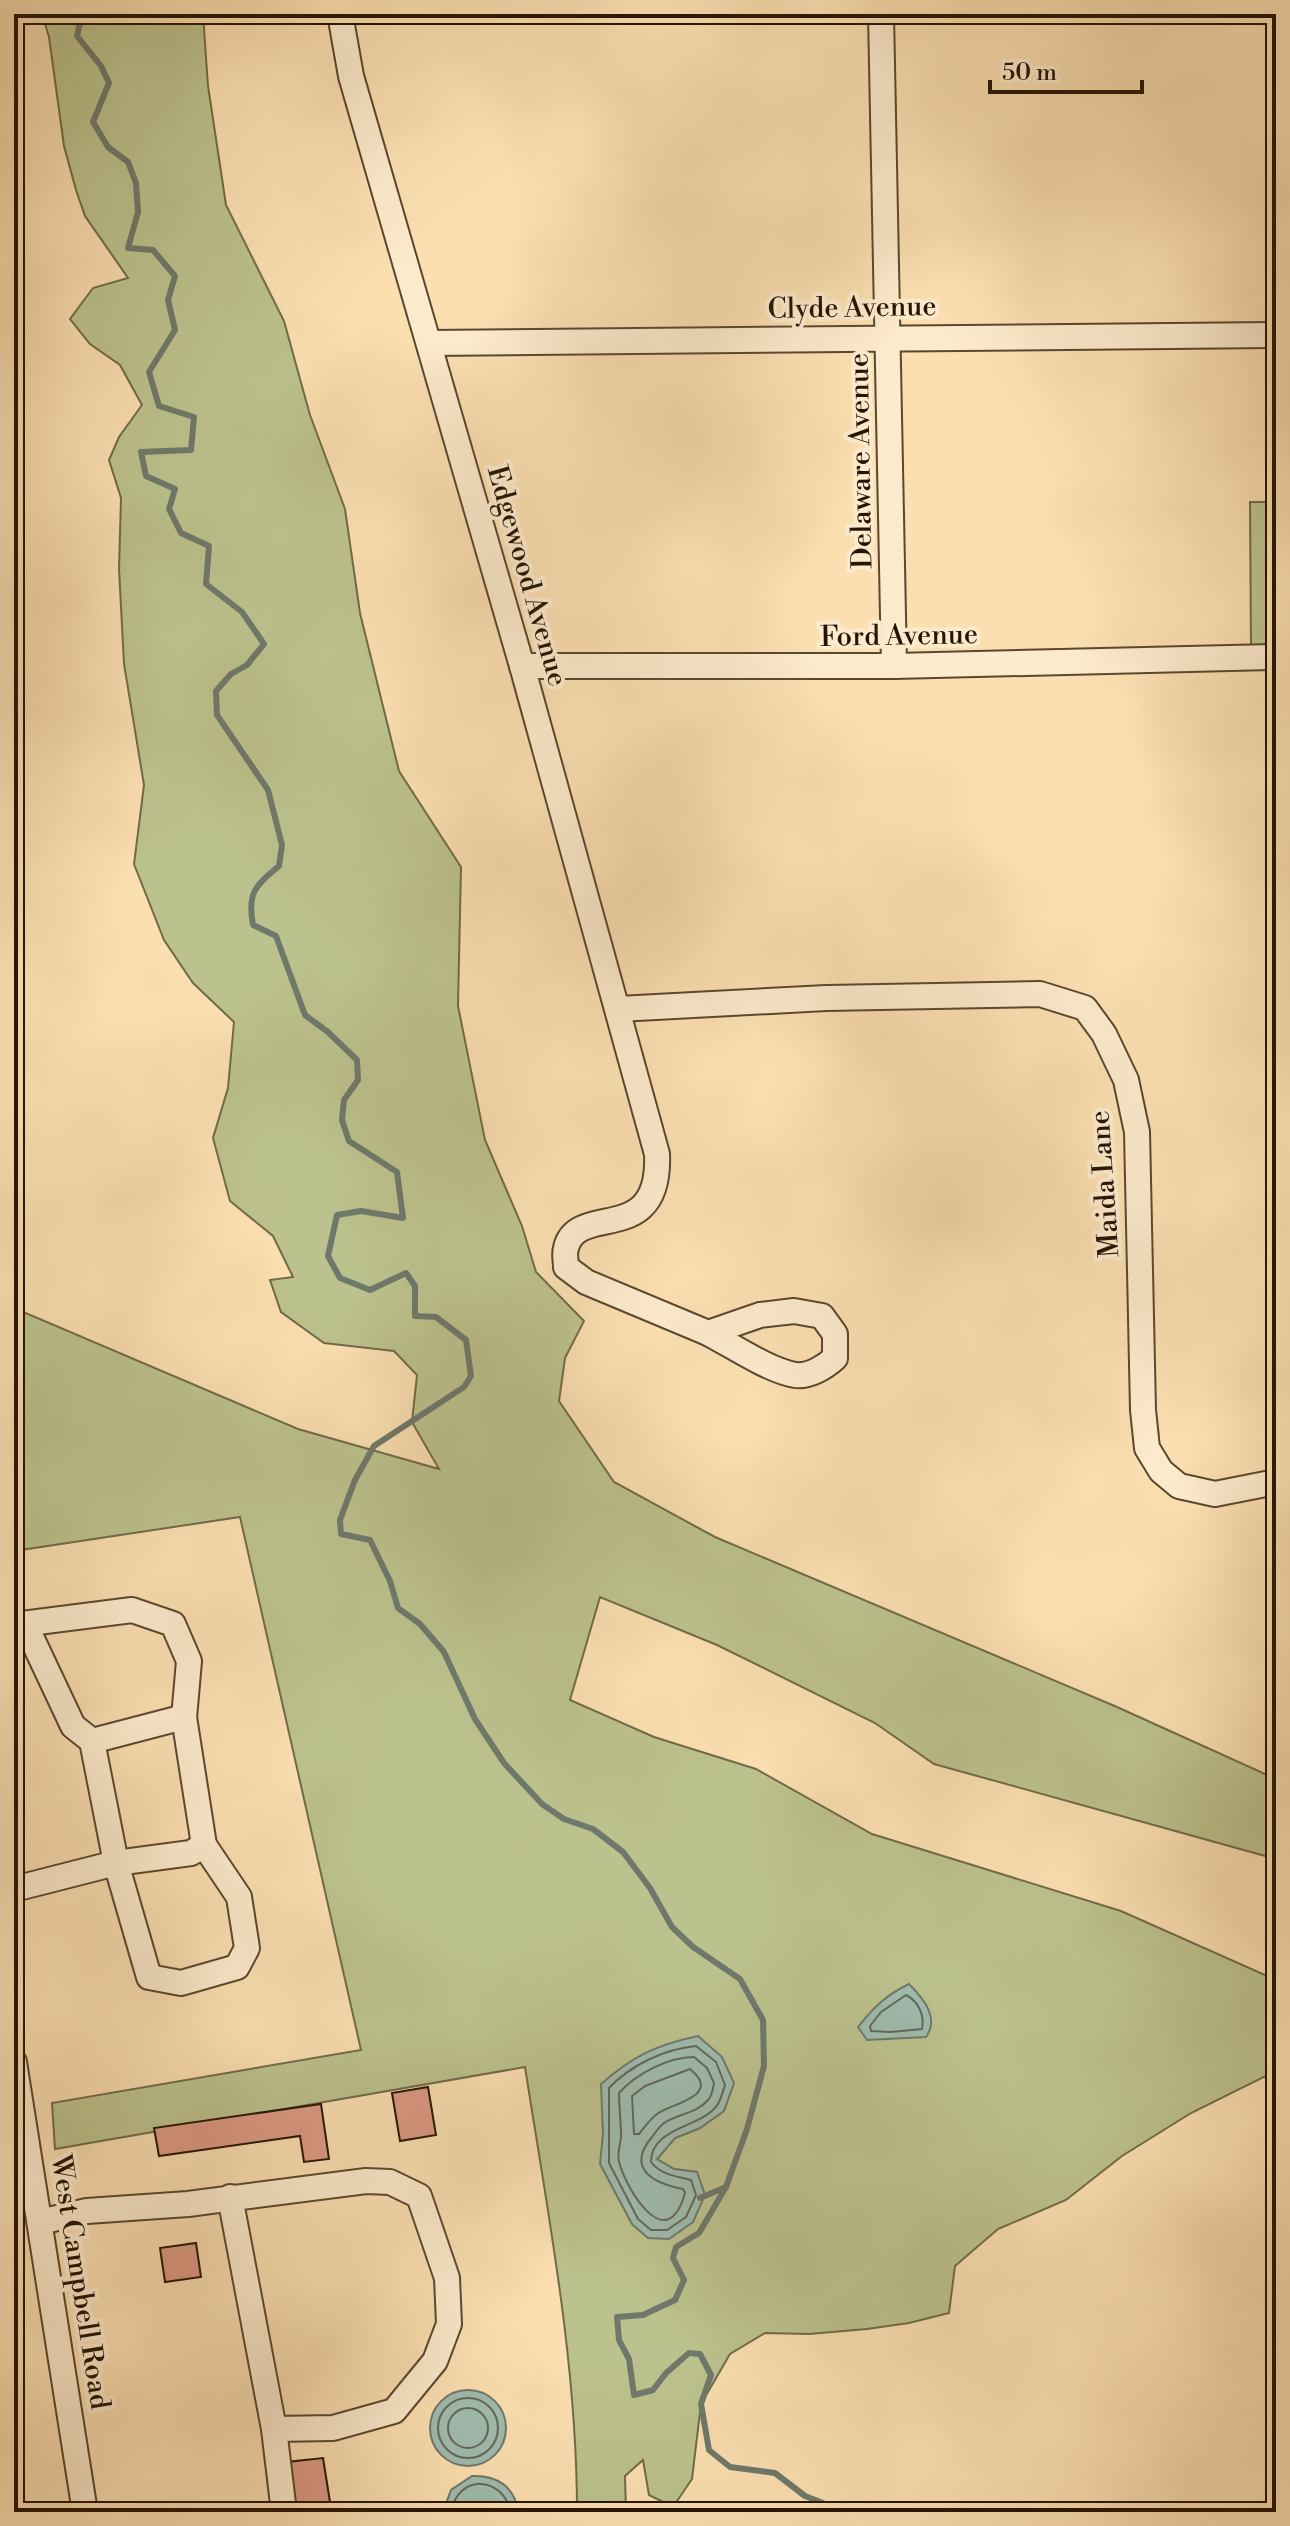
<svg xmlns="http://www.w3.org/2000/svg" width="1290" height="2526" viewBox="0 0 1290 2526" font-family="'Libre Bodoni',serif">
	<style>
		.green { fill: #bcc28d; stroke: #716b48; stroke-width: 2; fill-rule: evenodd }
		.water { fill: #9fbcaf; stroke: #6f796b; stroke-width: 2 }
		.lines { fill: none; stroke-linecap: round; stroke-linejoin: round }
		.shore { stroke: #62685a; stroke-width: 2 }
		.stream { stroke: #6f796b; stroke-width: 6 }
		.building { fill: #dc9983; stroke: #261404; stroke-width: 2 }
		.minor-casing { stroke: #5b472f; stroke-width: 28 }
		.minor { stroke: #fceacc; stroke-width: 24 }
		.labels { text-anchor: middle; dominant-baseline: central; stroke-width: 8; stroke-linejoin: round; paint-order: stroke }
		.street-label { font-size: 28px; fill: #261404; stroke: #fceacc }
	</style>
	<rect width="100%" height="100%" fill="#fbdfb1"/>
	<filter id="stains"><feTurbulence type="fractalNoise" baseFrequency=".0025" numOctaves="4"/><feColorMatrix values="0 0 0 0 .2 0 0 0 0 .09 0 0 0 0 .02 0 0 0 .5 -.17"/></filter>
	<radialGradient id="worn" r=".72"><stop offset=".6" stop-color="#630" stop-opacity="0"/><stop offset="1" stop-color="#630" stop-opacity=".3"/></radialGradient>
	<!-- green -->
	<g class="green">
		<path d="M 42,14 L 203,14 L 208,86 L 226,205 L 284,321 L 310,415 L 345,509 L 360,613 L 399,771 L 461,867 L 458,1006 L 485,1140 L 522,1226 L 536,1272 L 584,1321 L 565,1358 L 559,1401 L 614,1482 L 715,1537 L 1117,1707 L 1276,1779 L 1276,1859 L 934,1764 L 875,1723 L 717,1645 L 600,1597 L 570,1700 L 654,1737 L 756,1769 L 872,1834 L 1121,1911 L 1276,1980 L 1276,2071 L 1191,2113 L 1122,2156 L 1066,2200 L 998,2229 L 955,2266 L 949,2313 L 909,2323 L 867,2329 L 809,2334 L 765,2333 L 730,2354 L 701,2404 L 692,2479 L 673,2507 L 649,2495 L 643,2460 L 625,2476 L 626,2512 L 577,2512 C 577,2363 548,2214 525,2067 L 55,2149 L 52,2103 L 361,2050 L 240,1517 L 14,1551 L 14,1308 L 298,1429 L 439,1469 L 412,1422 L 417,1375 L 394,1351 L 324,1343 L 281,1312 L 270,1280 L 293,1277 L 273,1236 L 230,1201 L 213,1138 L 228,1088 L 234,1022 L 193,983 L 164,940 L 134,864 L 144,785 L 124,664 L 119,569 L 121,498 L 109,460 L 119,437 L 142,405 L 120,365 L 90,344 L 70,319 L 93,288 L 128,278 L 85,216 L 76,190 L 64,146 L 49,37 ZM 700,2128 L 675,2138 L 657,2159 L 674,2169 L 697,2172 L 601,2164 L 603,2135 Z"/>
		<polygon points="1250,502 1276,502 1276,647 1251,647"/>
	</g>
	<!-- water -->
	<g class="water">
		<path d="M 909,1984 C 923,1998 940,2018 926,2037 L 867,2040 L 858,2027 C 873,2008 886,1995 909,1984 Z"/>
		<path d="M 698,2036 L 722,2057 L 734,2083 L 724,2111 L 700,2128 L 675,2138 L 657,2159 L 674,2169 L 697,2172 L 705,2195 L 693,2222 L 669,2239 L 648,2238 L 632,2224 L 600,2164 L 603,2134 L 601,2084 C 633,2056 656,2045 698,2036 Z"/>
		<circle cx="468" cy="2428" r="38"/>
		<path d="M 472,2476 C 496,2475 515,2486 518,2512 L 443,2512 L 451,2490 Z"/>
	</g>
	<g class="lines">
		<!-- shore -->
		<g class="shore">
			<path d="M 906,1995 C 918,2001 925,2015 922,2029 L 891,2032 L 871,2031 L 870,2026 L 881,2012 Z"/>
			<path d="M 696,2046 L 716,2062 L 725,2085 C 723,2091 721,2099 718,2104 C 703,2128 651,2126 651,2162 C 661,2175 676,2176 691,2180 L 696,2195 L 686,2217 L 667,2230 L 651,2230 L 638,2219 L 609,2163 L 609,2088 C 631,2065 664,2049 696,2046 Z"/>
			<path d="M 694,2057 L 707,2068 L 714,2083 C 713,2089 712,2096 708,2100 C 696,2114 677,2114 664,2123 C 659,2127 655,2133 652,2137 C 626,2168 652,2183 683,2189 L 685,2193 C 667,2257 627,2191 619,2162 C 617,2154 620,2145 621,2137 C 621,2122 619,2107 619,2093 C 636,2074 668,2057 694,2057 Z"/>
			<path d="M 690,2069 C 723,2096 672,2103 657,2114 C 650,2119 645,2127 639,2134 L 634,2134 L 632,2096 L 645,2086 Z"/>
			<circle cx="468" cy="2428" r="30"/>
			<circle cx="468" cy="2428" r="20"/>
			<path d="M 451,2512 C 458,2474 502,2475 511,2512"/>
		</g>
		<!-- stream -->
		<g class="stream">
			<path d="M 82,14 L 77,36 L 101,66 L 109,83 L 93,122 L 108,147 L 128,162 L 136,183 L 138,212 L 128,248 L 153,250 L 175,276 L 168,300 L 175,330 L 149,372 L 159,406 L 194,417 L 191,450 L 141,452 L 146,476 L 175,489 L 169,509 L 181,533 L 209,546 L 206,584 L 242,612 L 264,644 L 247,665 L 231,674 L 216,691 L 217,715 L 268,790 L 282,845 L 279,866 C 255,886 247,893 253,925 L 276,936 L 305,1015 L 328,1032 L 357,1060 L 358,1080 L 344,1100 L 342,1120 L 349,1141 L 397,1172 L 403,1218 L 361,1211 L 337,1215 L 328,1256 L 340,1278 L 370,1290 L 406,1273 L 415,1286 L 415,1316 L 436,1317 L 466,1340 L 471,1376 L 464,1387 L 374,1446 L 355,1480 L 340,1520 L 341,1534 L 370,1540 L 390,1581 L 398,1608 L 420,1624 L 444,1652 L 475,1719 L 504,1763 L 542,1804 L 564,1819 L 593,1829 L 623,1852 L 650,1888 L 672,1927 L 693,1947 L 740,1979 L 763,2020 L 764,2066 L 747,2129 L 726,2187 L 699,2233 L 676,2247 L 673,2258 L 684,2280 L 675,2300 L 643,2315 L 617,2317 L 619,2340 L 629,2359 L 634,2395 L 653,2390 L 666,2373 L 689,2353 L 700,2354 L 711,2375 L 701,2404 L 709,2450 L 730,2467 L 775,2473 L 805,2496 L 823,2503 L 815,2512"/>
			<polyline points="700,2198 726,2187"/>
		</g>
	</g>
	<!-- building -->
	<g class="building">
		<polygon points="428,2087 436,2135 400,2141 392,2093"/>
		<polygon points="321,2104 329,2159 304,2162 300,2136 159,2156 154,2128"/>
		<polygon points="196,2243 201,2277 165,2282 160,2248"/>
		<polygon points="323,2458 330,2502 293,2507 287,2462"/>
	</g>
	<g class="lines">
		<defs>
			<g id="minor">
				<path d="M 340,14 L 351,76 L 522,666 L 657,1154 C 661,1249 577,1201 566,1248 C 564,1254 566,1262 566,1267 L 586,1282 L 708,1333"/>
				<polyline points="881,14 894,666"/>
				<polyline points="429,343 1276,335"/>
				<polyline points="522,666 894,666 1276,657"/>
				<polyline points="618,1009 826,998 1040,994 1085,1008 1104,1034 1126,1080 1137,1132 1143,1410 1147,1448 1161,1471 1179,1486 1215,1494 1276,1482"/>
				<path d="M 794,1311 L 822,1316 L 835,1334 L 835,1358 C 825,1367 809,1377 795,1375 C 768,1370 733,1346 708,1333 L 760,1315 Z"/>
				<polyline points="25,1624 73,1726 92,1741 116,1863 149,1977 181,1983 237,1967 247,1948 239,1897 204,1845"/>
				<polyline points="14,1625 132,1610 173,1624 189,1661 184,1718"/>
				<polyline points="14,1889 116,1863 191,1853 204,1845 184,1717 92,1741"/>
				<polyline points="14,2062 85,2512"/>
				<polyline points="40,2222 87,2211 188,2204 366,2181 390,2182 419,2196 447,2278 449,2324 435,2361 394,2411 333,2428 274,2429 230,2197"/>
				<polyline points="274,2429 284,2512"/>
			</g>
		</defs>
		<!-- minor casing -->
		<use href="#minor" class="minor-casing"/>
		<!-- minor -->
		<use href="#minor" class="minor"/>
	</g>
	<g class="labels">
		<!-- street labels -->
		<g class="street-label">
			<text transform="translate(852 308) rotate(-1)">Clyde Avenue</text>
			<text transform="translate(861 461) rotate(-91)">Delaware Avenue</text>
			<text transform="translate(527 576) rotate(74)">Edgewood Avenue</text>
			<text transform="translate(899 636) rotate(-1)">Ford Avenue</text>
			<text transform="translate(1105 1184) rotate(-94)">Maida Lane</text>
			<text transform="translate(80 2282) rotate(81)">West Campbell Road</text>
		</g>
	</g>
	<!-- margin -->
	<rect width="1290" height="2526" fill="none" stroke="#fbdfb1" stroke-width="48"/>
	<rect x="16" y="16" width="1258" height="2494" fill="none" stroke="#261404" stroke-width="4"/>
	<rect x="24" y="24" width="1242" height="2478" fill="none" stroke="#261404" stroke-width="2"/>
	<!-- scale -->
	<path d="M990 80v12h152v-12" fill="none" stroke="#261404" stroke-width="4"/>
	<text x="1002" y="80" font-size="24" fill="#261404" stroke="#fceacc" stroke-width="6" paint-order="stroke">50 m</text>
	<rect width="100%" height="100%" filter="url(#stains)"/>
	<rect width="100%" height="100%" fill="url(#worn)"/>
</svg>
